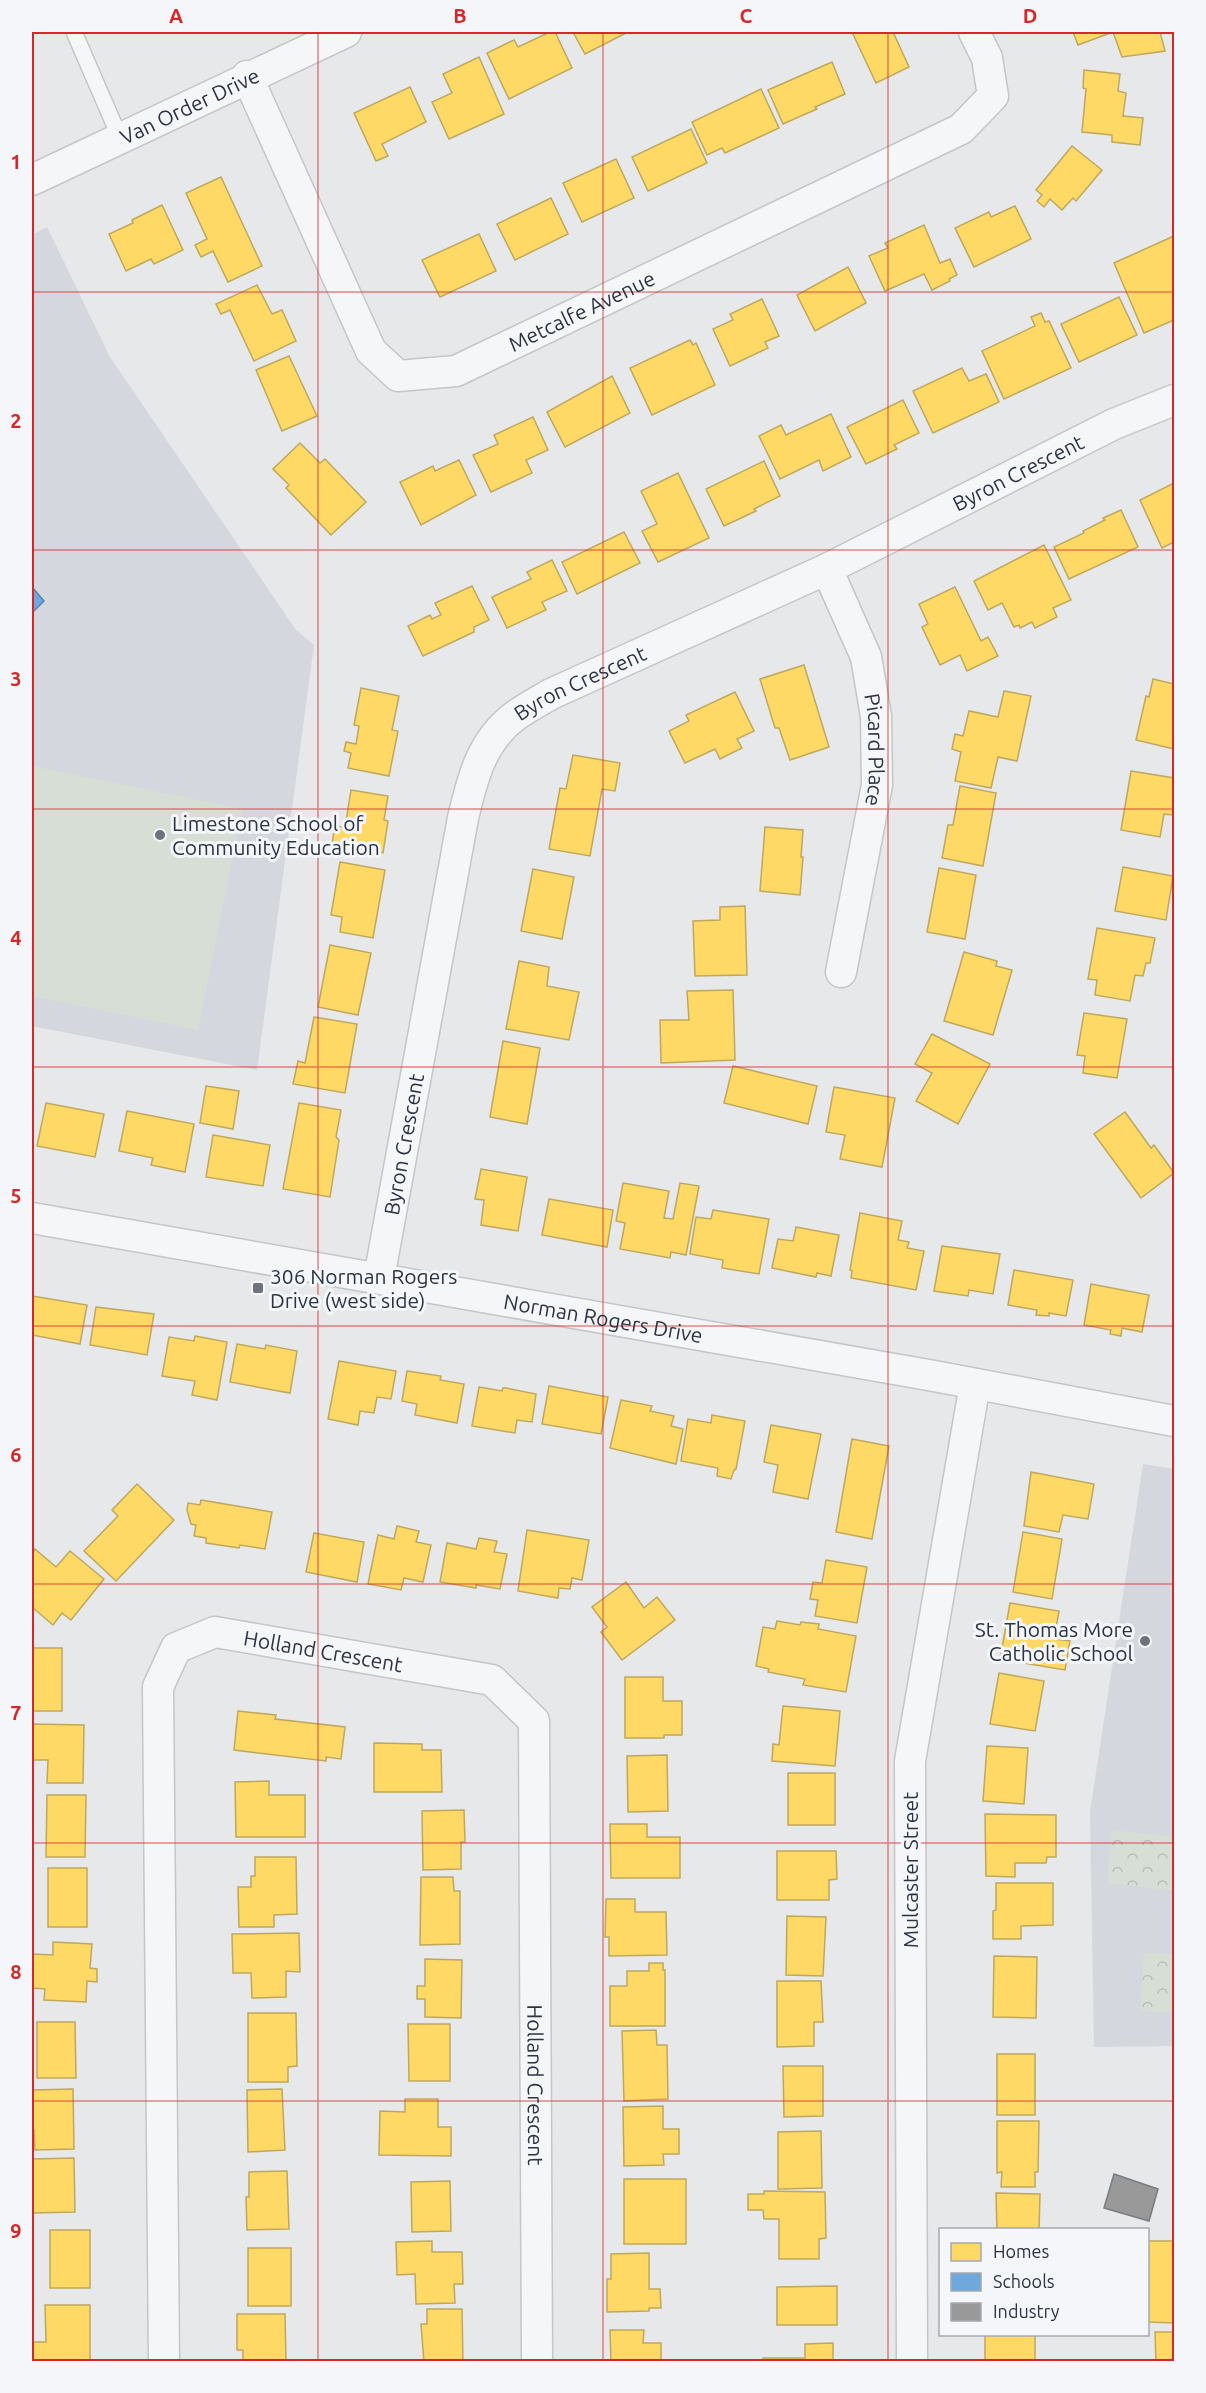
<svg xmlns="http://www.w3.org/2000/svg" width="1206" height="2393" viewBox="0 0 1206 2393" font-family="Ubuntu,sans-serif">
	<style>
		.built { fill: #d4d7dd }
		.grass { fill: #d6ded6 }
		.park { fill: url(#park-crowns) }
		.homes { fill: #ffd966; stroke: #bfa85c; stroke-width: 1.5 }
		.schools { fill: #6fa8dc; stroke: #5b85af; stroke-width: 1.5 }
		.industry { fill: #999; stroke: #787b80; stroke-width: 1.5 }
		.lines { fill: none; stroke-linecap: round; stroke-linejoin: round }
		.service-casing { stroke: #c4c6c8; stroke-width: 18 }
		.minor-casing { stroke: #c4c6c8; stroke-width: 33 }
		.service { stroke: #f5f6f7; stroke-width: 15 }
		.minor { stroke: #f5f6f7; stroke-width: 30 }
		.grid { fill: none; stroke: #d62828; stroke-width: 1.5; stroke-opacity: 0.55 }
		.poi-dot { fill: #6c737f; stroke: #f4f6f9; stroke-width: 2 }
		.labels { text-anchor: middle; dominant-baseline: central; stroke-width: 6; stroke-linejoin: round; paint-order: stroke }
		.street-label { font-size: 21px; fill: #2b3445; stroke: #f4f6f9 }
		.poi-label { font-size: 21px; fill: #2b3445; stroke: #f4f6f9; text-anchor: start }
		.neatline { fill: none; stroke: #d62828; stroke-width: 2 }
		.grid-label { font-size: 20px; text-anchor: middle; font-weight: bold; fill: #d62828 }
	</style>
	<defs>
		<pattern id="park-crowns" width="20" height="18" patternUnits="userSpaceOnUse" patternTransform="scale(1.5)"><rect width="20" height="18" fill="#d6ded6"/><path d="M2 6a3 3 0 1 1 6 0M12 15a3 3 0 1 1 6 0" fill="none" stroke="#b8bfb9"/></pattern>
	</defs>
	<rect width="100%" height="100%" fill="#e6e8ea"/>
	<!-- built -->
	<g class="built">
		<polygon points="47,227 110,357 296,630 314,645 257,1070 32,1026 32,235"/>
		<polygon points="1143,1464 1174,1469 1174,2046 1094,2047 1090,1812"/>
	</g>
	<!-- grass -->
	<polygon class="grass" points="32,766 243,809 198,1030 32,996"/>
	<!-- park -->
	<g class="park">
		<polygon points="1112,1830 1174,1837 1174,1891 1107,1883"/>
		<polygon points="1144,1953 1174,1954 1174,2013 1140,2011"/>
	</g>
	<!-- homes -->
	<g class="homes">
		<polygon points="550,32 555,32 572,68 509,99 487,53 514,40 518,47"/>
		<polygon points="573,32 628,32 585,54"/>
		<polygon points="852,32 893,32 909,67 876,83"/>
		<polygon points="1073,32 1160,32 1165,51 1122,57 1113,32 1078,45"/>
		<polygon points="479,57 504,114 449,139 432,102 452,93 443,74"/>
		<polygon points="832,62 845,94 815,107 817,109 783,124 768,90"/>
		<polygon points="1084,70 1120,74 1118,91 1126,93 1123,116 1143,118 1140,145 1112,142 1112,135 1082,132 1086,89 1083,88"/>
		<polygon points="410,87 426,122 382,144 388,156 376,161 354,113"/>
		<polygon points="761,89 779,128 725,153 722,148 707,155 692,122"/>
		<polygon points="691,129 707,163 648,191 632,157"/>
		<polygon points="1072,146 1102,170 1076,201 1073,198 1062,210 1050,199 1044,207 1037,201 1042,195 1036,190"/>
		<polygon points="616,159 634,198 582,222 563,183"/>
		<polygon points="221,177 262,266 228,282 213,251 201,257 195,245 207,239 186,193"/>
		<polygon points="551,198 568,234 515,260 497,224"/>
		<polygon points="162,205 183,250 154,264 151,259 126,271 109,234 133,223 132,220"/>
		<polygon points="1015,206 1031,239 974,267 955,228 989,212 991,217"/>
		<polygon points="924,225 940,263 950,259 957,275 949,279 950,281 932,290 924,274 885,291 869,256 888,248 885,243"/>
		<polygon points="479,234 496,271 440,297 422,260"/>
		<polygon points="1174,236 1174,320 1144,333 1114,263"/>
		<polygon points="848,267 866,303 815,331 797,295"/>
		<polygon points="257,285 272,314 282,310 296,341 254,361 230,310 221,314 216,304"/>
		<polygon points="1119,297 1137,335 1079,362 1061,324"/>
		<polygon points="762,299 779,336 765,342 768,348 730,366 713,329 733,320 730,314"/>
		<polygon points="1041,313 1045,322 1049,321 1071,368 1004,399 982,351 1035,326 1031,317"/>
		<polygon points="690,340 693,345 696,343 715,385 652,415 630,368"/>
		<polygon points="289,356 317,416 282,431 256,370"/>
		<polygon points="962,368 969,381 986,374 999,402 933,433 913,391"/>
		<polygon points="612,376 630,413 565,447 547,412"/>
		<polygon points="903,400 919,433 894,445 897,449 866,464 847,427"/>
		<polygon points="831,414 851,457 823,471 819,460 780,479 759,436 781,425 786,435"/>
		<polygon points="533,417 548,450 526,460 532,473 491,492 473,455 498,444 494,435"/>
		<polygon points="300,443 320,463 325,459 366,502 331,535 288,490 286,488 289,485 273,469"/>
		<polygon points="459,460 476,495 421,525 400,482 433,466 435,471"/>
		<polygon points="764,461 780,496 754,509 756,511 724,526 706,489"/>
		<polygon points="678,473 709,538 658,562 642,531 657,524 641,491"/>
		<polygon points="1174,483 1174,542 1162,548 1140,500"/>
		<polygon points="1121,510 1138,547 1069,579 1054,547 1084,533 1083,531 1105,520 1103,518"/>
		<polygon points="624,532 640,563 577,594 562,562"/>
		<polygon points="1044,545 1071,600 1053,608 1057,617 1035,628 1032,622 1020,628 1019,625 1014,627 1002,603 988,610 974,581"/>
		<polygon points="552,560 567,591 542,602 546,610 507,628 492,597 531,579 527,572"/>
		<polygon points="472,586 489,620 474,627 474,632 423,656 408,626 430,615 432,619 441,615 435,603"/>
		<polygon points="955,587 981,641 988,637 998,656 967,671 960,655 940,665 922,627 928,624 919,604"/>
		<polygon points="804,665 829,747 790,760 779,728 775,728 760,679"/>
		<polygon points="1153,679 1174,684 1174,749 1136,740 1146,696 1149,697"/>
		<polygon points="361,688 399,696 392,730 398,731 389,776 348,768 351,753 344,751 346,742 356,744 359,726 354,725"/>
		<polygon points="1004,691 1031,696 1017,761 998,757 991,788 955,781 961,752 952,749 955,734 963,736 969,711 998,717"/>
		<polygon points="735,692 754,731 737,739 742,748 720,759 715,749 685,763 669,731 689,721 686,715"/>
		<polygon points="573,755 620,763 615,791 602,789 590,856 549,849 560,788 566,789"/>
		<polygon points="1131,771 1174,778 1173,815 1164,814 1160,837 1121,830"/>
		<polygon points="960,786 996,793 983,866 942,858 948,825 953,825"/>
		<polygon points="351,790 388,796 384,820 388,821 383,853 332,844 335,826 345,828"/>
		<polygon points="765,827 803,830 801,857 803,857 800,895 760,891"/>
		<polygon points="340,862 385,870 373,938 340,932 342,917 331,915"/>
		<polygon points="1123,867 1173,876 1166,920 1115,911"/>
		<polygon points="939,868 976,875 965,939 927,932"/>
		<polygon points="533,869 574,877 562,939 521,931"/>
		<polygon points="745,906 747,975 695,976 693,921 720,920 720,907"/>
		<polygon points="1097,928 1155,938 1150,963 1146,963 1143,976 1135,975 1130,1001 1095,995 1097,980 1088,979"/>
		<polygon points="330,945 371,953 358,1015 318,1007"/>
		<polygon points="964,952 997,961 996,966 1012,970 993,1035 944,1021"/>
		<polygon points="519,961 549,967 547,986 579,992 569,1040 506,1029"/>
		<polygon points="733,990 735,1060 661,1063 660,1020 689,1020 687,991"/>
		<polygon points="1084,1013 1127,1019 1117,1078 1083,1073 1085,1056 1077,1055"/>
		<polygon points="314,1017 357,1024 345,1093 293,1084 298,1061 305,1063"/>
		<polygon points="932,1034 990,1064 958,1124 916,1101 932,1073 915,1064"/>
		<polygon points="503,1041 540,1048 527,1124 490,1117"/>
		<polygon points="733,1066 817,1086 808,1124 724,1103"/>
		<polygon points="206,1086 239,1091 233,1129 200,1123"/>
		<polygon points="834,1087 895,1098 882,1167 840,1159 845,1135 826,1132"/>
		<polygon points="46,1103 104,1114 95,1157 37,1146"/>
		<polygon points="299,1103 341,1110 336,1137 339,1140 330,1197 283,1189"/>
		<polygon points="127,1111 194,1124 185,1172 151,1165 153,1158 119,1151"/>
		<polygon points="1125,1112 1151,1148 1154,1145 1174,1173 1141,1198 1094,1134"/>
		<polygon points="213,1135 270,1145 263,1186 206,1177"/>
		<polygon points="481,1169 527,1177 518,1231 481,1225 484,1200 475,1199"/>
		<polygon points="623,1183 669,1191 664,1218 673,1219 680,1183 699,1186 686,1255 671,1252 670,1258 620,1249 625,1223 616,1221"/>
		<polygon points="549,1199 613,1210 607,1247 542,1235"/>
		<polygon points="713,1210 769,1219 759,1274 722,1268 723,1260 690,1254 696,1217 711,1219"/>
		<polygon points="860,1213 902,1221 898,1240 909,1242 907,1248 924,1251 916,1290 851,1278 852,1271 850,1270"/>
		<polygon points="796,1227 839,1235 831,1276 817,1273 816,1277 772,1268 778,1239 793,1241"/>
		<polygon points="942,1246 1000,1254 993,1294 969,1290 968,1296 934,1291"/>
		<polygon points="1014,1270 1073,1280 1066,1316 1049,1313 1049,1316 1036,1315 1037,1310 1008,1305"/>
		<polygon points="1091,1284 1149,1295 1142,1332 1122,1328 1121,1336 1110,1334 1111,1330 1084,1325"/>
		<polygon points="32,1296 87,1305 80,1344 32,1335"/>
		<polygon points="96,1307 154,1314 147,1355 90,1345"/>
		<polygon points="195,1336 227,1342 217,1400 192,1395 195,1381 162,1376 169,1337 194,1341"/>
		<polygon points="237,1344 265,1349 266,1345 297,1351 290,1393 230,1382"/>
		<polygon points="339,1361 396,1371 391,1399 377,1397 374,1413 360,1411 358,1425 328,1419"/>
		<polygon points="407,1371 441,1376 440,1380 464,1384 457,1423 415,1415 417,1404 402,1401"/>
		<polygon points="549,1386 608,1397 601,1434 542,1424"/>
		<polygon points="479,1387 502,1391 503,1388 506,1388 536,1394 532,1422 517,1420 515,1433 472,1426"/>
		<polygon points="621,1400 652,1406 650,1411 674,1416 671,1426 683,1429 676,1464 610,1448"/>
		<polygon points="712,1415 745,1421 736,1469 734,1470 731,1479 717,1476 718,1468 681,1461 688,1419 711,1423"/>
		<polygon points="771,1425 821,1434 808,1499 773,1492 778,1465 764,1462"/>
		<polygon points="852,1439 889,1446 872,1539 836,1532"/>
		<polygon points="1031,1472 1094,1484 1088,1519 1063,1515 1059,1532 1024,1526"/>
		<polygon points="137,1484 174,1520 116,1581 84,1551 118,1516 112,1510"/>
		<polygon points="201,1500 272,1512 265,1549 240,1545 239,1548 206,1543 206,1538 194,1536 196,1525 191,1524 187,1510 188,1503 200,1505"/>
		<polygon points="397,1526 419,1531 416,1542 431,1545 423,1582 404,1578 401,1590 368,1584 378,1535 394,1539"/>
		<polygon points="527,1530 589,1540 582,1580 572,1578 570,1589 559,1588 558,1598 518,1591"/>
		<polygon points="1023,1532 1062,1539 1052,1599 1013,1592"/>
		<polygon points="314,1533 364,1542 357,1582 306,1572"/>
		<polygon points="479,1538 497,1541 494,1552 507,1554 500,1589 476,1585 476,1588 440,1582 447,1543 476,1549"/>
		<polygon points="35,1549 56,1567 70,1551 104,1579 71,1620 62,1613 53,1625 32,1607 32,1554"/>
		<polygon points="826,1560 867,1567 857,1623 815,1616 818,1600 810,1599 813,1582 822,1583"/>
		<polygon points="626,1582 644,1608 657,1597 675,1620 622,1660 601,1632 607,1627 592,1607"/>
		<polygon points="1010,1603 1059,1611 1054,1639 1070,1641 1065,1670 1000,1659"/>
		<polygon points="777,1621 800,1625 801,1622 819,1624 818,1629 856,1636 846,1692 803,1685 805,1679 768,1672 769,1669 756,1666 763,1627 775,1629"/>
		<rect x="32" y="1648" width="30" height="63"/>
		<polygon points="999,1673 1044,1681 1035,1731 990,1724"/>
		<polygon points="625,1677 663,1677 663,1701 682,1701 682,1735 664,1735 664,1738 625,1738"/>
		<polygon points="783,1706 840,1711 835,1766 772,1761 773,1744 779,1745"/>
		<polygon points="238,1711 276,1715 275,1719 345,1727 341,1759 326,1757 326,1761 234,1750"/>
		<polygon points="32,1724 84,1725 83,1783 47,1783 48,1760 32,1760"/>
		<polygon points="374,1743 422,1744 422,1750 441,1750 442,1792 374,1792"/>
		<polygon points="987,1746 1028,1748 1024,1804 983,1801"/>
		<polygon points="667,1755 668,1811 628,1812 627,1756"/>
		<rect x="788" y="1773" width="47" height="52"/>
		<polygon points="269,1781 269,1795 305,1795 305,1837 236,1837 235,1782"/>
		<polygon points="47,1795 86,1795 85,1857 46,1857"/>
		<polygon points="464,1810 465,1842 461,1842 461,1869 423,1870 422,1811"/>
		<polygon points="985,1814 1056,1815 1056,1857 1047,1857 1046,1863 1015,1863 1015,1877 986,1876"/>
		<polygon points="610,1824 647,1824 647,1837 680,1837 680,1878 611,1878"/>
		<polygon points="777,1851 836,1851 837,1879 829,1880 829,1900 777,1900"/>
		<polygon points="255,1857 296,1857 297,1914 274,1915 274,1927 239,1927 238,1887 251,1887 251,1876 255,1876"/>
		<rect x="48" y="1868" width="39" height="59"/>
		<polygon points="421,1877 453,1877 454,1891 460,1891 460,1944 420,1945"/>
		<polygon points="996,1883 1053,1883 1053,1925 1021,1926 1021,1939 993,1939 993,1911 996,1910"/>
		<polygon points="606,1899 635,1899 635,1912 666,1912 667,1955 609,1956 609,1937 605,1937"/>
		<polygon points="787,1916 826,1917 823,1976 786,1975"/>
		<polygon points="299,1933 300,1972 286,1971 286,1997 252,1998 251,1973 233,1973 232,1934"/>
		<polygon points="53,1942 92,1944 90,1968 97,1969 97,1982 87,1981 86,2002 44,2000 45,1989 32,1988 32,1954 53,1955"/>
		<polygon points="994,1956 1037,1957 1036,2018 993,2017"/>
		<polygon points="425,1959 462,1960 461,2018 425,2017 425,1999 417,1999 417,1986 425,1986"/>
		<polygon points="649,1963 663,1963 663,1970 665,1970 665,2026 610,2026 610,1986 627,1986 627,1971 649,1971"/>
		<polygon points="777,1981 821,1981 823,2022 814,2022 814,2046 777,2047"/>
		<polygon points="248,2013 296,2013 297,2066 288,2067 288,2082 248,2082"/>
		<polygon points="37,2022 75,2022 76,2078 37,2078"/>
		<polygon points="408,2024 450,2024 450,2081 409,2081"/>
		<polygon points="656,2030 657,2045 667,2045 668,2099 624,2101 622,2031"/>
		<rect x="997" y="2054" width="38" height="61"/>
		<polygon points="783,2066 823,2066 823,2116 784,2117"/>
		<polygon points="73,2089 74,2149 35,2150 34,2130 32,2130 32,2090"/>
		<polygon points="282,2089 285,2150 248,2152 247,2090"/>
		<polygon points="405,2099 438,2099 438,2127 451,2127 451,2156 379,2155 380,2111 405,2112"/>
		<polygon points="663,2106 663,2129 679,2129 679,2154 663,2154 664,2165 624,2166 623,2107"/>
		<polygon points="997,2121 1039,2121 1038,2172 1035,2172 1035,2187 1001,2187 1002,2172 997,2173"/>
		<polygon points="821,2131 822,2188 778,2189 778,2132"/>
		<polygon points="74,2158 75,2212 32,2213 32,2159"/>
		<polygon points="287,2171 289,2229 247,2230 246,2197 249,2197 249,2172"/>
		<rect x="624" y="2179" width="62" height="65"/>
		<polygon points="450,2181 451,2231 412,2232 411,2182"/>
		<polygon points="764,2191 825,2192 826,2238 819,2239 819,2259 779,2259 779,2219 764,2219 763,2210 748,2210 748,2194 764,2194"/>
		<polygon points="996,2193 1040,2194 1039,2230 997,2230"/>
		<rect x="50" y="2230" width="40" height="58"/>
		<polygon points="432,2241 432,2252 462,2252 463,2284 454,2284 455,2303 416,2304 415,2274 397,2275 396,2242"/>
		<polygon points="1148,2241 1174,2241 1174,2323 1148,2322"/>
		<rect x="248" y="2248" width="43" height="58"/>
		<polygon points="649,2253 649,2289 660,2289 661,2308 649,2308 649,2311 607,2312 607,2279 611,2279 611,2254"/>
		<polygon points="837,2286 837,2325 777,2325 777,2287"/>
		<polygon points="45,2305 90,2305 90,2362 32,2362 32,2342 46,2342"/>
		<polygon points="427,2309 462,2309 463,2362 424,2362 421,2324 427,2324"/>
		<polygon points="237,2314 285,2314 286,2362 243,2362 243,2350 237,2350"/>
		<polygon points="610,2330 644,2330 643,2343 661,2343 661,2362 611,2362"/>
		<polygon points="1155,2332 1174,2332 1174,2362 1156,2362"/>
		<rect x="985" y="2334" width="50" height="28"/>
		<polygon points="833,2343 833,2362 763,2362 763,2358 805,2358 805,2344"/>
	</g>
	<!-- schools -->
	<polygon class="schools" points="32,587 44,601 32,613"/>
	<!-- industry -->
	<polygon class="industry" points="1114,2174 1158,2189 1149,2221 1104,2208"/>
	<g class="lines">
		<defs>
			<polyline id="service" points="74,32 120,138"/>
			<g id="minor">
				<path id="s1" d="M 247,76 L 371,351 L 398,376 L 456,371 L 961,129 L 993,96 L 987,58 L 974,32"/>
				<path id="s2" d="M 32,180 L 346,32"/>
				<path id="s3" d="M 827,569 L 866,657 L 876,716 L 877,785 L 841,972"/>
				<path id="s4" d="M 32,1218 L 934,1376 L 1174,1421"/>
				<path id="s5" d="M 379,1278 L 463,818 C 472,780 481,741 515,716 C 526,708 539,701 551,694 L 827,569 L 1114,424 L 1174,400"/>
				<path id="s6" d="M 164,2362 L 158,1687 L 176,1648 L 215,1632 L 492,1680 L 534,1721 L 537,2362"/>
				<polyline points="912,2362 910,1761 975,1384"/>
			</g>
		</defs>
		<!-- service casing -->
		<use href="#service" class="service-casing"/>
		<!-- minor casing -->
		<use href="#minor" class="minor-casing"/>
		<!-- service -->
		<use href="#service" class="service"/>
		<!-- minor -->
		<use href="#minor" class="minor"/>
	</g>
	<!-- grid -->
	<path class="grid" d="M 318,32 L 318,2362M 603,32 L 603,2362M 888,32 L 888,2362M 32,292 L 1174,292M 32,550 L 1174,550M 32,809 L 1174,809M 32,1067 L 1174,1067M 32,1326 L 1174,1326M 32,1584 L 1174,1584M 32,1843 L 1174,1843M 32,2101 L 1174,2101"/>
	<!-- markers -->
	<g class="poi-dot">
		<circle cx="160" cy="835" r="6"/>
		<rect x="252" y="1282" width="12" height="12" rx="3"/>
		<circle cx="1145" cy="1641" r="6"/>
	</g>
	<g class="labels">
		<!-- street labels -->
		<g class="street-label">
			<text stroke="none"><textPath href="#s2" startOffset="174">Van Order Drive</textPath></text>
			<text stroke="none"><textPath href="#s1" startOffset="536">Metcalfe Avenue</textPath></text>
			<text stroke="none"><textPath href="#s5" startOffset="1144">Byron Crescent</textPath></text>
			<text stroke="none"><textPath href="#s5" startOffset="658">Byron Crescent</textPath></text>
			<text stroke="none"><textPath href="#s3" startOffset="190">Picard Place</textPath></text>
			<text stroke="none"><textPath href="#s5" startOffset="136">Byron Crescent</textPath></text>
			<text stroke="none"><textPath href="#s4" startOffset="580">Norman Rogers Drive</textPath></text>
			<text stroke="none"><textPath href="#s6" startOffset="870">Holland Crescent</textPath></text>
			<text transform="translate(910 1870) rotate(-90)">Mulcaster Street</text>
			<text stroke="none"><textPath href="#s6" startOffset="1464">Holland Crescent</textPath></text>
		</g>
		<!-- poi labels -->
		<g class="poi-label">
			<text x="172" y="823">Limestone School of<tspan x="172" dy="24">Community Education</tspan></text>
			<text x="270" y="1276">306 Norman Rogers<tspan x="270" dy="24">Drive (west side)</tspan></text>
			<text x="1133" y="1629" text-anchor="end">St. Thomas More<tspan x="1133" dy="24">Catholic School</tspan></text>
		</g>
	</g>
	<!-- border -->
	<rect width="1206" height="2393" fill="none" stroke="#f4f6f9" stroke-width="66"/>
	<!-- legend -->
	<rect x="939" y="2228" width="210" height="108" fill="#f4f6f9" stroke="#a4a8b1" stroke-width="1.5"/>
	<rect x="951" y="2243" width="30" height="18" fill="#ffd966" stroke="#a4a8b1" stroke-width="1.5"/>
	<text x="993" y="2258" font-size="18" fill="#2b3445">Homes</text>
	<rect x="951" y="2273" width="30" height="18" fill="#6fa8dc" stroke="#a4a8b1" stroke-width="1.5"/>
	<text x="993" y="2288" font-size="18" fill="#2b3445">Schools</text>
	<rect x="951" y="2303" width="30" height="18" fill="#999999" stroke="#a4a8b1" stroke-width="1.5"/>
	<text x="993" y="2318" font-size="18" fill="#2b3445">Industry</text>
	<rect x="33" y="33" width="1140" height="2327" class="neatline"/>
	<g class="grid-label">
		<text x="176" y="23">A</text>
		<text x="460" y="23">B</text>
		<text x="746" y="23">C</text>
		<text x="1030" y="23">D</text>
		<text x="16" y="169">1</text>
		<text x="16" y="428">2</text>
		<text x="16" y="686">3</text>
		<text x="16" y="945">4</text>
		<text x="16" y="1203">5</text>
		<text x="16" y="1462">6</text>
		<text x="16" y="1720">7</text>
		<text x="16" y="1979">8</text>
		<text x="16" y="2238">9</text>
	</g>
</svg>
